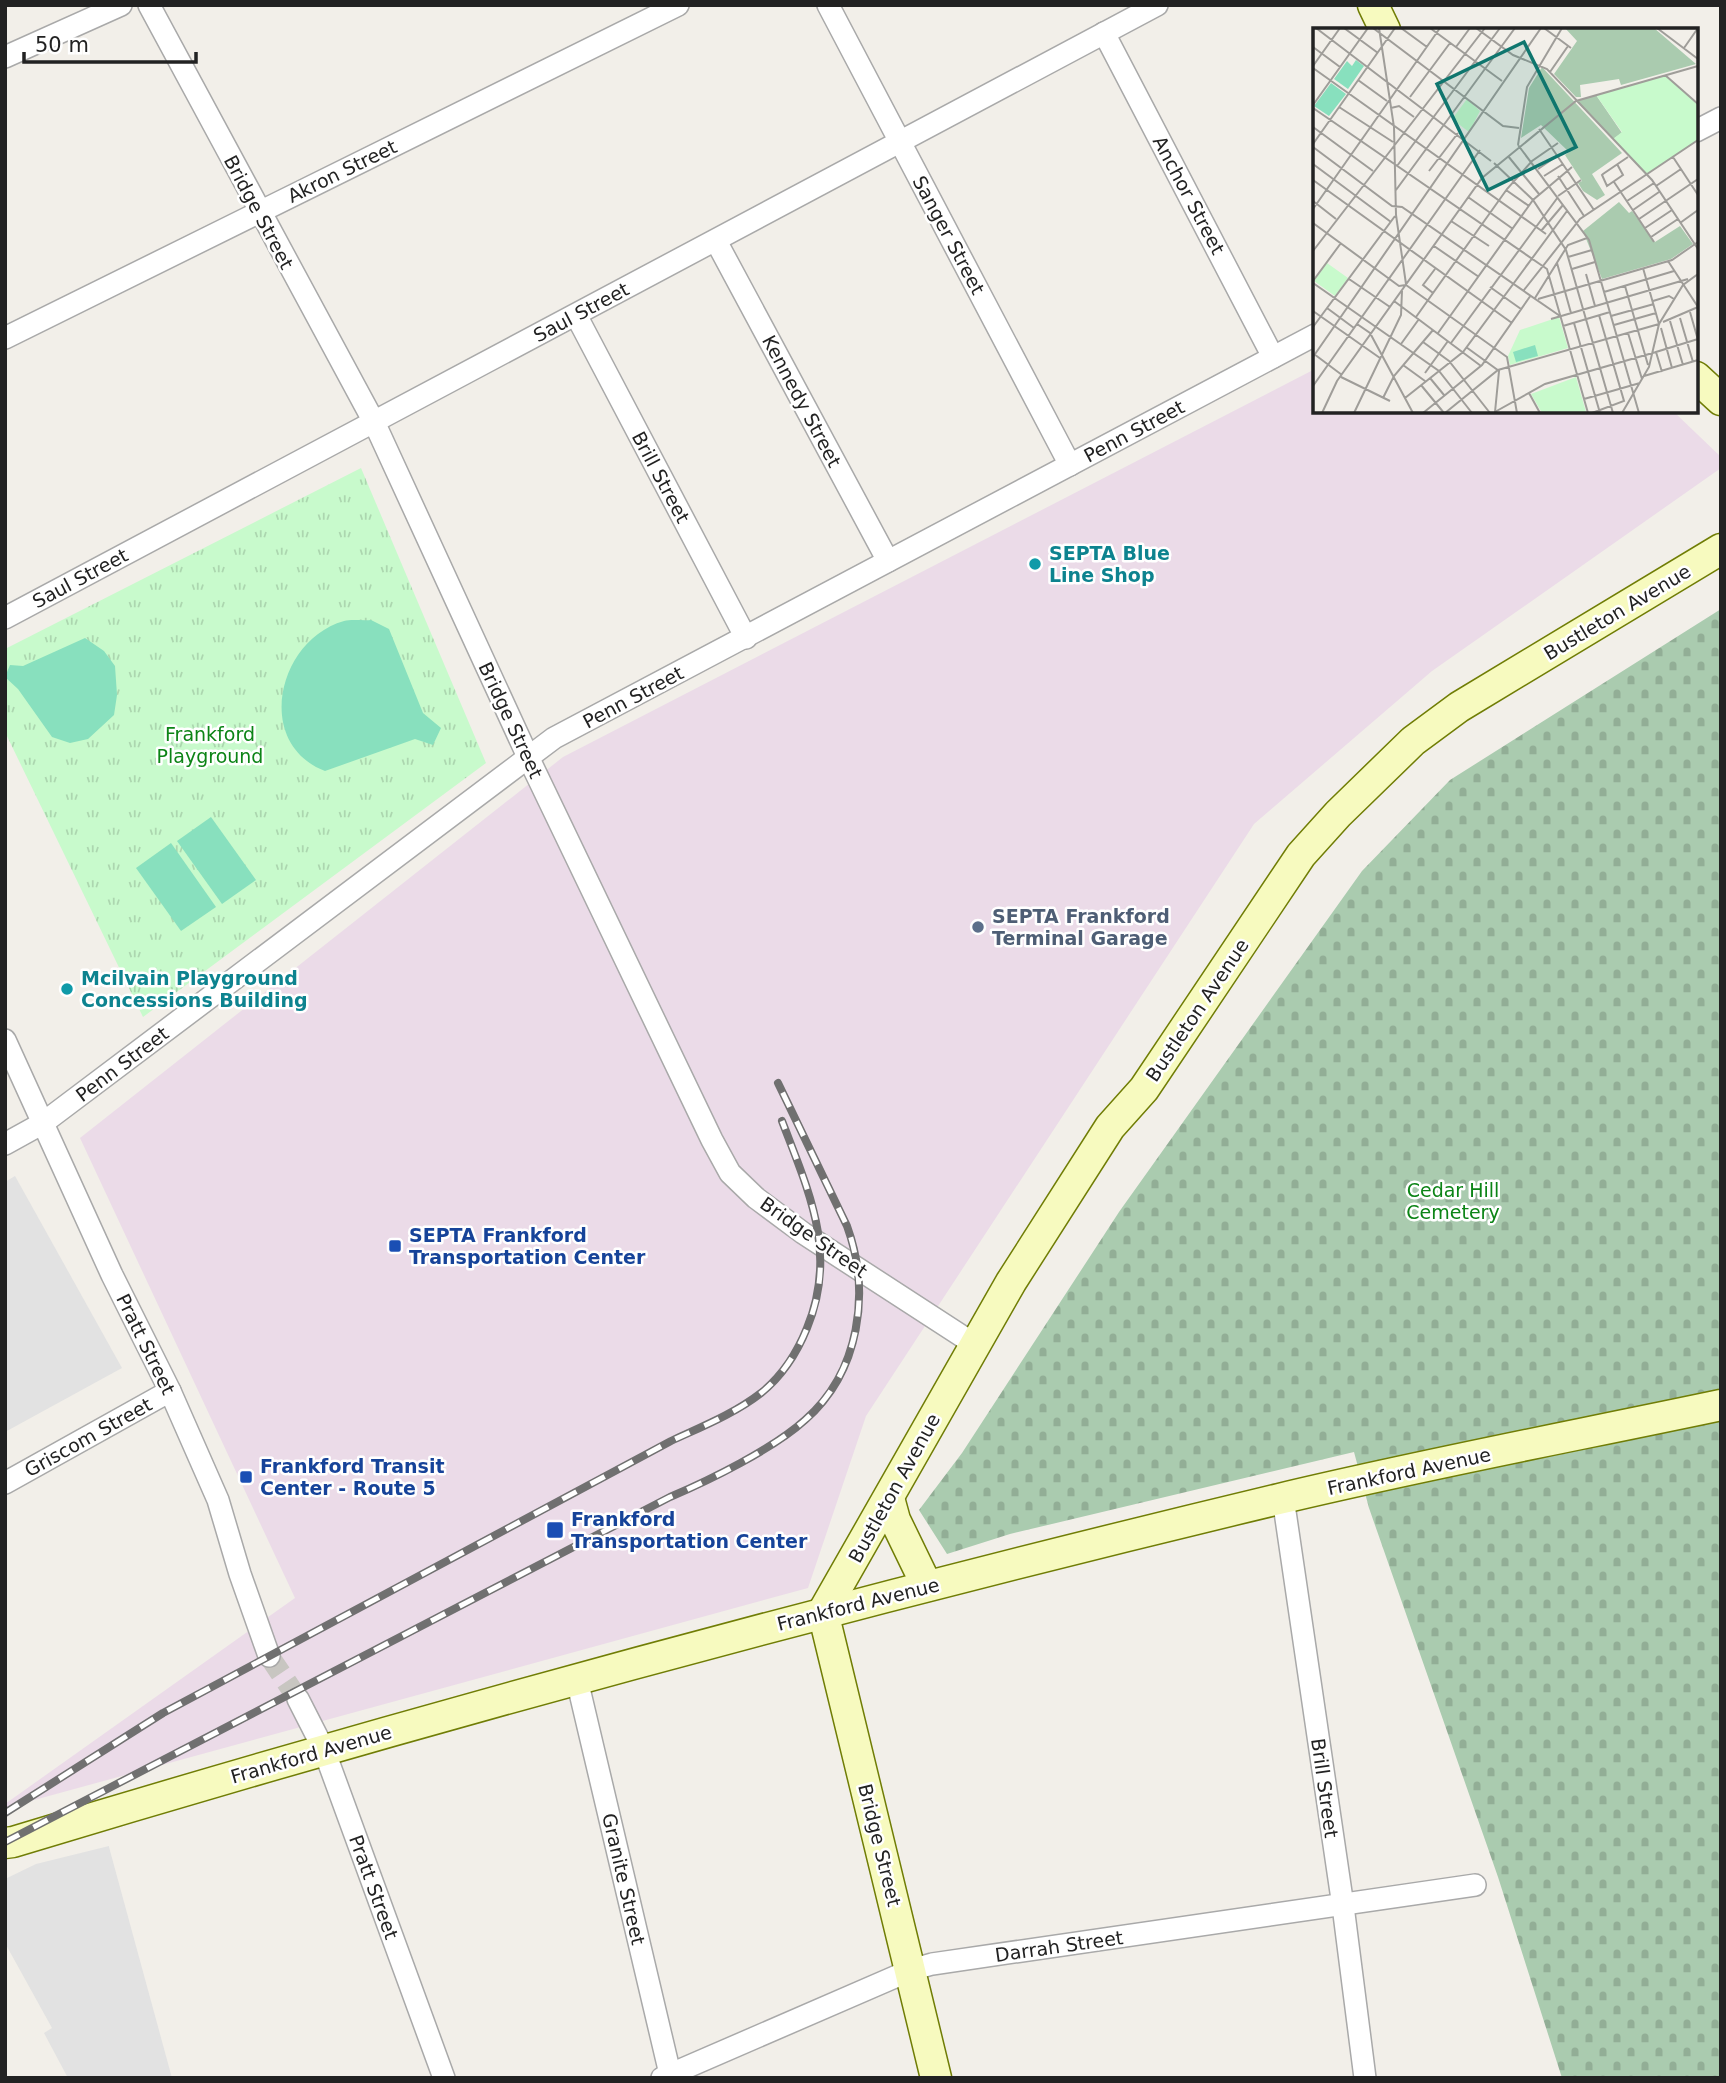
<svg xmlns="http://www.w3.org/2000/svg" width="1726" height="2083" viewBox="0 0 1726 2083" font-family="'DejaVu Sans',sans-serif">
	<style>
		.industrial { fill: #ebdbe8 }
		.cemetery { fill: url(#cemetery-stones) }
		.park { fill: url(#park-tufts) }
		.pitch { fill: #88e0be }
		.parking { fill: #e2e2e2 }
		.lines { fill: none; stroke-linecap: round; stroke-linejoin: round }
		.street-tunnel { stroke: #c8c6c1; stroke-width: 21; stroke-dasharray: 21 10; stroke-linecap: butt }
		.street-casing { stroke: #a9a9a9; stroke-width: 24 }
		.secondary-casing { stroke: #707d05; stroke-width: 33 }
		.street { stroke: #fff; stroke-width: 21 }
		.secondary { stroke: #f7fabf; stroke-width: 30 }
		.rail-casing { stroke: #707070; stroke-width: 8 }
		.rail { stroke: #fff; stroke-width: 5; stroke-dasharray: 16; stroke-linecap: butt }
		.culture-dot { fill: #0f9aa8; stroke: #fff; stroke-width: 2.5 }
		.service-dot { fill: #5c6f8a; stroke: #fff; stroke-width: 2.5 }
		.transit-dot { fill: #1a4fb4; stroke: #fff; stroke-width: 2.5 }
		.labels { text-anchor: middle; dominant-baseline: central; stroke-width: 5; stroke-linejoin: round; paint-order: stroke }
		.street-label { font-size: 19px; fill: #222; stroke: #fff }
		.culture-label { font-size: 19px; font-weight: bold; fill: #0d838f; stroke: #fff; text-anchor: start }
		.park-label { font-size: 19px; fill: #0c8416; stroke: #fff }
		.service-label { font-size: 19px; font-weight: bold; fill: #4e5e75; stroke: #fff; text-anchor: start }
		.transit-label { font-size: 19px; font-weight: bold; fill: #164399; stroke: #fff; text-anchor: start }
		.inset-road { fill: none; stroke: #9f9d99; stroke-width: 2 }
		.view { fill: #0f766e; fill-opacity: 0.15; stroke: #0f766e; stroke-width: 3.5 }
		.inset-edge { fill: none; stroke: #222; stroke-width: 3.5 }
	</style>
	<defs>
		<pattern id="cemetery-stones" width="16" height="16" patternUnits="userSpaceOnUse" patternTransform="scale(1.75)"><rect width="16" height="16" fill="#aacbaf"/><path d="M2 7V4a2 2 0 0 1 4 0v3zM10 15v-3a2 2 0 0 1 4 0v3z" fill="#92ae96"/></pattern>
		<pattern id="park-tufts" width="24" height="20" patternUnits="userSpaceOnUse" patternTransform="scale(1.75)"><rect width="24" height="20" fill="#c8facc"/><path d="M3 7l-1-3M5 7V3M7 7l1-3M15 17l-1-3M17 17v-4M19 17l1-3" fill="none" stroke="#acd6af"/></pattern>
	</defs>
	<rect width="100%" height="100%" fill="#f2efe9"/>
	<!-- industrial -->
	<polygon class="industrial" points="1315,369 1315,411 1673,411 1721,457 1721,468 1432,671 1254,824 866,1416 808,1588 5,1808 5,1804 295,1598 80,1138 563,757"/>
	<!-- cemetery -->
	<polygon class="cemetery" points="1721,609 1721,2078 1562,2078 1498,1877 1369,1508 1354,1452 1010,1534 947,1554 919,1510 962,1453 1119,1212 1362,871 1450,780"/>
	<!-- park -->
	<polygon class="park" points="361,468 486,763 143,1017 5,732 5,649"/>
	<!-- pitch -->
	<g class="pitch">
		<path d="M 371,620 L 389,629 L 423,713 L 441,728 L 433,745 L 415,739 L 325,771 C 254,744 277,640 344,621 C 352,619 363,621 371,620 Z"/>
		<polygon points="85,638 104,651 115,666 117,695 114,715 88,739 70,743 52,737 18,689 5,677 10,665 23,666"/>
		<polygon points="211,817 256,880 222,904 177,841"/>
		<polygon points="171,843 216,907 181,931 136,868"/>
	</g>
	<!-- parking -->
	<g class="parking">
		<polygon points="15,1176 122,1368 5,1432 5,1182"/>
		<polygon points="109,1846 109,1847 172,2078 68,2078 44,2033 52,2028 5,1943 5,1879 36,1864"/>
	</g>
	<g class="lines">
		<!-- street-tunnel -->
		<polyline class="street-tunnel" points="269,1656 298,1699"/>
		<defs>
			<g id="street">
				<polyline points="149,5 374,422 529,759 712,1140 730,1173 756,1198 803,1233 974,1344"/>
				<polyline points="828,5 1070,465"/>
				<polyline points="1104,33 1273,357"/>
				<polyline points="5,57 121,5"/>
				<polyline points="1696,131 1721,118"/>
				<polyline points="716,241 888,561"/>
				<polyline points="576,315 746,638"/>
				<polyline points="5,338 678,5"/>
				<polyline points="5,618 1157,5"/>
				<polyline points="5,1040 112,1275 170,1391 218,1500 240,1574 269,1656"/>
				<polyline points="5,1144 43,1123 554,738 1315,335"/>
				<polyline points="5,1483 170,1391"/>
				<polyline points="1283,1498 1343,1906 1365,2078"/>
				<polyline points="577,1680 671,2078"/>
				<polyline points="298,1699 324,1750 444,2078"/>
				<polyline points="662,2078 911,1970 932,1964 1475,1885"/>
			</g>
			<g id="secondary">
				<polyline points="1373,5 1385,30"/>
				<polyline points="1696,377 1721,400"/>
				<polyline points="889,1498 895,1520 927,1586"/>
				<polyline points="823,1612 1011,1282 1110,1127 1144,1089 1301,855 1338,814 1413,741 1459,707 1721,549"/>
				<polyline points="823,1612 936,2078"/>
				<path d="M 5,1843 L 13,1842 C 432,1715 854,1601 1279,1499 C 1425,1464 1574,1436 1721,1405"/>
			</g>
		</defs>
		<!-- street casing -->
		<use href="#street" class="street-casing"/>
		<!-- secondary casing -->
		<use href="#secondary" class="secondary-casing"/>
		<!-- street -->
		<use href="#street" class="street"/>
		<!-- secondary -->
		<use href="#secondary" class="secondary"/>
		<defs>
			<g id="rail">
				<path d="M 5,1813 L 163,1713 L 671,1441 C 701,1427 734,1414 761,1393 C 782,1376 797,1353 807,1328 C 838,1253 809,1192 782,1121"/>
				<path d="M 5,1842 L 670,1497 C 710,1480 773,1449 805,1420 C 860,1372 871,1292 847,1226 L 778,1083"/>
			</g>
		</defs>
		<!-- rail casing -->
		<use href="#rail" class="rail-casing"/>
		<!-- rail -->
		<use href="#rail" class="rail"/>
	</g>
	<!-- markers -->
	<g class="culture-dot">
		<circle cx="1035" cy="564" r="7"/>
		<circle cx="67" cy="989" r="7"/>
	</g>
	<circle class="service-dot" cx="978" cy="927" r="7"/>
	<g class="transit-dot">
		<rect x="388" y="1239" width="14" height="14" rx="3.5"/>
		<rect x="239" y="1470" width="14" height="14" rx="3.5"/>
		<rect x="546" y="1521" width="18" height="18" rx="3.5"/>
	</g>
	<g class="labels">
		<!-- street labels -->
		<g class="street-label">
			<text transform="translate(342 171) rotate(-26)">Akron Street</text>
			<text transform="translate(1189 195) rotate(62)">Anchor Street</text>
			<text transform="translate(259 212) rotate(62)">Bridge Street</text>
			<text transform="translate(949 235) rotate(62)">Sanger Street</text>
			<text transform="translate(581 312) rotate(-28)">Saul Street</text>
			<text transform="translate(802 401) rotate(62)">Kennedy Street</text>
			<text transform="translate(1134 431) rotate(-28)">Penn Street</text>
			<text transform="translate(661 477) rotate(62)">Brill Street</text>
			<text transform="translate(80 578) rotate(-28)">Saul Street</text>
			<text transform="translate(1617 612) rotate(-31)">Bustleton Avenue</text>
			<text transform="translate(633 697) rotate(-28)">Penn Street</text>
			<text transform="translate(511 720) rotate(65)">Bridge Street</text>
			<text transform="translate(1197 1010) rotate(-56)">Bustleton Avenue</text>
			<text transform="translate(122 1064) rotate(-37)">Penn Street</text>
			<text transform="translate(814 1237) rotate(35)">Bridge Street</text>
			<text transform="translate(146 1344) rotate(64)">Pratt Street</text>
			<text transform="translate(88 1437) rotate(-29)">Griscom Street</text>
			<text transform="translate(1409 1471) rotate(-12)">Frankford Avenue</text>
			<text transform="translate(894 1488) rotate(-61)">Bustleton Avenue</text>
			<text transform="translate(858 1604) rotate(-14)">Frankford Avenue</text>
			<text transform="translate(311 1754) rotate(-16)">Frankford Avenue</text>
			<text transform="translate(1325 1788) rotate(82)">Brill Street</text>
			<text transform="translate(880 1845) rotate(76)">Bridge Street</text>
			<text transform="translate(624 1879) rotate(77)">Granite Street</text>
			<text transform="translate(374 1887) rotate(70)">Pratt Street</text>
			<text transform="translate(1059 1946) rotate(-8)">Darrah Street</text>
		</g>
		<!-- culture labels -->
		<g class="culture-label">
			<text x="1049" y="553">SEPTA Blue<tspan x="1049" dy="22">Line Shop</tspan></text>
			<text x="81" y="978">Mcilvain Playground<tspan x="81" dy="22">Concessions Building</tspan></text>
		</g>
		<!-- park labels -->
		<g class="park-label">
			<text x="210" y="734">Frankford<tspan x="210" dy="22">Playground</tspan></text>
			<text x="1453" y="1190">Cedar Hill<tspan x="1453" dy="22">Cemetery</tspan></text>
		</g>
		<!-- service labels -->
		<g class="service-label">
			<text x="992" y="916">SEPTA Frankford<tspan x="992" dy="22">Terminal Garage</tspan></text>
		</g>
		<!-- transit labels -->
		<g class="transit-label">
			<text x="409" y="1235">SEPTA Frankford<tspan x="409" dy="22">Transportation Center</tspan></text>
			<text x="260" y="1466">Frankford Transit<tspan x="260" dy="22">Center - Route 5</tspan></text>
			<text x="571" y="1519">Frankford<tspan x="571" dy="22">Transportation Center</tspan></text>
		</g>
	</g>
	<!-- overview -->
	<g transform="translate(1313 28)">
		<rect width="385" height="385" fill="#f2efe9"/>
		<path d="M 252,0 L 341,0 L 383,36 L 308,57 L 306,51 L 267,57 L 268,69 L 263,69 L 241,46 L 264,13 ZM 229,39 L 309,125 L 279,146 L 292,167 L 284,172 L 270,163 L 265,155 L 269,153 L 252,127 L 256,124 L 228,97 L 208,110 L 216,60 ZM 283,67 L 309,105 L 300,111 L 263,73 ZM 306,174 L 316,185 L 319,183 L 342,214 L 367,198 L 380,216 L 358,231 L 289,251 L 270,203 Z" fill="#aacbaf"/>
		<path d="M 352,47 L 385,76 L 385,112 L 333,147 L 300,111 L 309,104 L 283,67 ZM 154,71 L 167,83 L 156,104 L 139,91 ZM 14,235 L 35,250 L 22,268 L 1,253 ZM 246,289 L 255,320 L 197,337 L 195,328 L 207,302 ZM 263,349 L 273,384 L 229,385 L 218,366 Z" fill="#c8facc"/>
		<path d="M 43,32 L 51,38 L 35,61 L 21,51 L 34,33 L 39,38 ZM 18,55 L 33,66 L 16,88 L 1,78 ZM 222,317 L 225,328 L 203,334 L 200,324 Z" fill="#88e0be"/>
		<path class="inset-road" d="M 3,0 L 178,133M 31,0 L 65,25M 60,0 L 190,98 L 206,100M 66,0 L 81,99 L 83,187 L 93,256M 88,0 L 114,19M 117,0 L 189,53M 163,0 L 200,27 L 234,41 L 339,152 L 385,221M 231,0 L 258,20M 344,0 L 385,31M 0,19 L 27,39M 143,19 L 157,0M 371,20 L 385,0M 0,38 L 27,0M 0,40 L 233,206M 237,44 L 255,18M 352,47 L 385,76M 45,52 L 74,73M 97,69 L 137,15M 0,77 L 55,0M 26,79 L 80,114M 0,80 L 234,241 L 275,385M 78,80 L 86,78 L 101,89M 0,99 L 60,143M 226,101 L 281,182M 0,116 L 82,0M 205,117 L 276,212 L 326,385M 205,117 L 214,59 L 249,0M 0,119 L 79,178 L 89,179 L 247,288M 195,128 L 226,166M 360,129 L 385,167M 181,135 L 220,172 L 253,222 L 300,385M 0,136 L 78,194M 304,136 L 310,147 L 294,158 L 289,147 L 290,146 L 315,129M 84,138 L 187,0M 225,141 L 244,128M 116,143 L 145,105M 231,148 L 250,136M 245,148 L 271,188M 0,152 L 199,295M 301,154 L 341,214M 343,158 L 368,141M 83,162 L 202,0M 193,162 L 216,178M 245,168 L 268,152M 155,169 L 200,201M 0,173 L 23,191M 314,173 L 341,155M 0,181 L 127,0M 320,182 L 346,164M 326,191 L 385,151M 138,193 L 176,218M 0,195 L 86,258 L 93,257M 367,195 L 385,182M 332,200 L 359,182M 228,203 L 250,177M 338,209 L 365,191M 121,218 L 166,249M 0,223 L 172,0M 255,229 L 279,222M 355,233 L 385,279M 244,235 L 258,285M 259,241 L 282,234M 273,246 L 282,278M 36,251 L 77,279M 0,253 L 28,215M 0,255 L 126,343 L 159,385M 93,257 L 194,329 L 204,385M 312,258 L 335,337M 177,259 L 208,281M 211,262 L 267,191 L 385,112M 291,264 L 361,243M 120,265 L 110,257 L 122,241M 222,270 L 255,217 L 274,210M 225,271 L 359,232 L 385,214M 81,273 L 168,338M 340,273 L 356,268 L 361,271M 14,280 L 41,300M 0,283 L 67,330M 377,284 L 385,312M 298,288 L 341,276M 103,289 L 194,161 L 219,133 L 245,115M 367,290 L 380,334M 238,291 L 375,251M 357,293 L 370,337M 350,294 L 385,279M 261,295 L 287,385M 44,296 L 57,305 L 100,385M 301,297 L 343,285M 250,298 L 297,284M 0,299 L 82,188M 348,300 L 359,340M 125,305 L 220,172 L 259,139M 315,305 L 329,351M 110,314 L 136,333 L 177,385M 138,315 L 245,169M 88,316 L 106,291M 153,319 L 186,343 L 182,384M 1,326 L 29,347M 0,329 L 228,0M 90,337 L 112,353M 349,344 L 343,324 L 385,311M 112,345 L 135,313M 331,348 L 385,332M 28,349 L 77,373M 117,350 L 131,367M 108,357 L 131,385M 0,358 L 167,122M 216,365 L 227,385M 70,370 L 81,348 L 120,302M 92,370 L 150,324 L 254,183M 271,371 L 327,355M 9,385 L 24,353 L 169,150 L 263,73 L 385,38M 41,385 L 88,287 L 89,263M 110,385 L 169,337 L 218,267M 132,385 L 185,342 L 346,296 L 330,240M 180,385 L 232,356 L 343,324M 279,385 L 311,373 L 286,287M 309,385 L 336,339 L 346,296 L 370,257 L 385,246"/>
		<path class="view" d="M 211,14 L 263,119 L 175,162 L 124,56 Z"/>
		<rect width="385" height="385" class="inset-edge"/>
	</g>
	<!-- border -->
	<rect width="1726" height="2083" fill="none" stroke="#222222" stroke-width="14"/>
	<!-- scale -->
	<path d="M24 52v10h172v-10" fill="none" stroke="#222222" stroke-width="3.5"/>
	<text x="35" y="52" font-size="21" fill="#222222" stroke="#ffffff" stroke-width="5" paint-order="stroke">50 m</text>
</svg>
